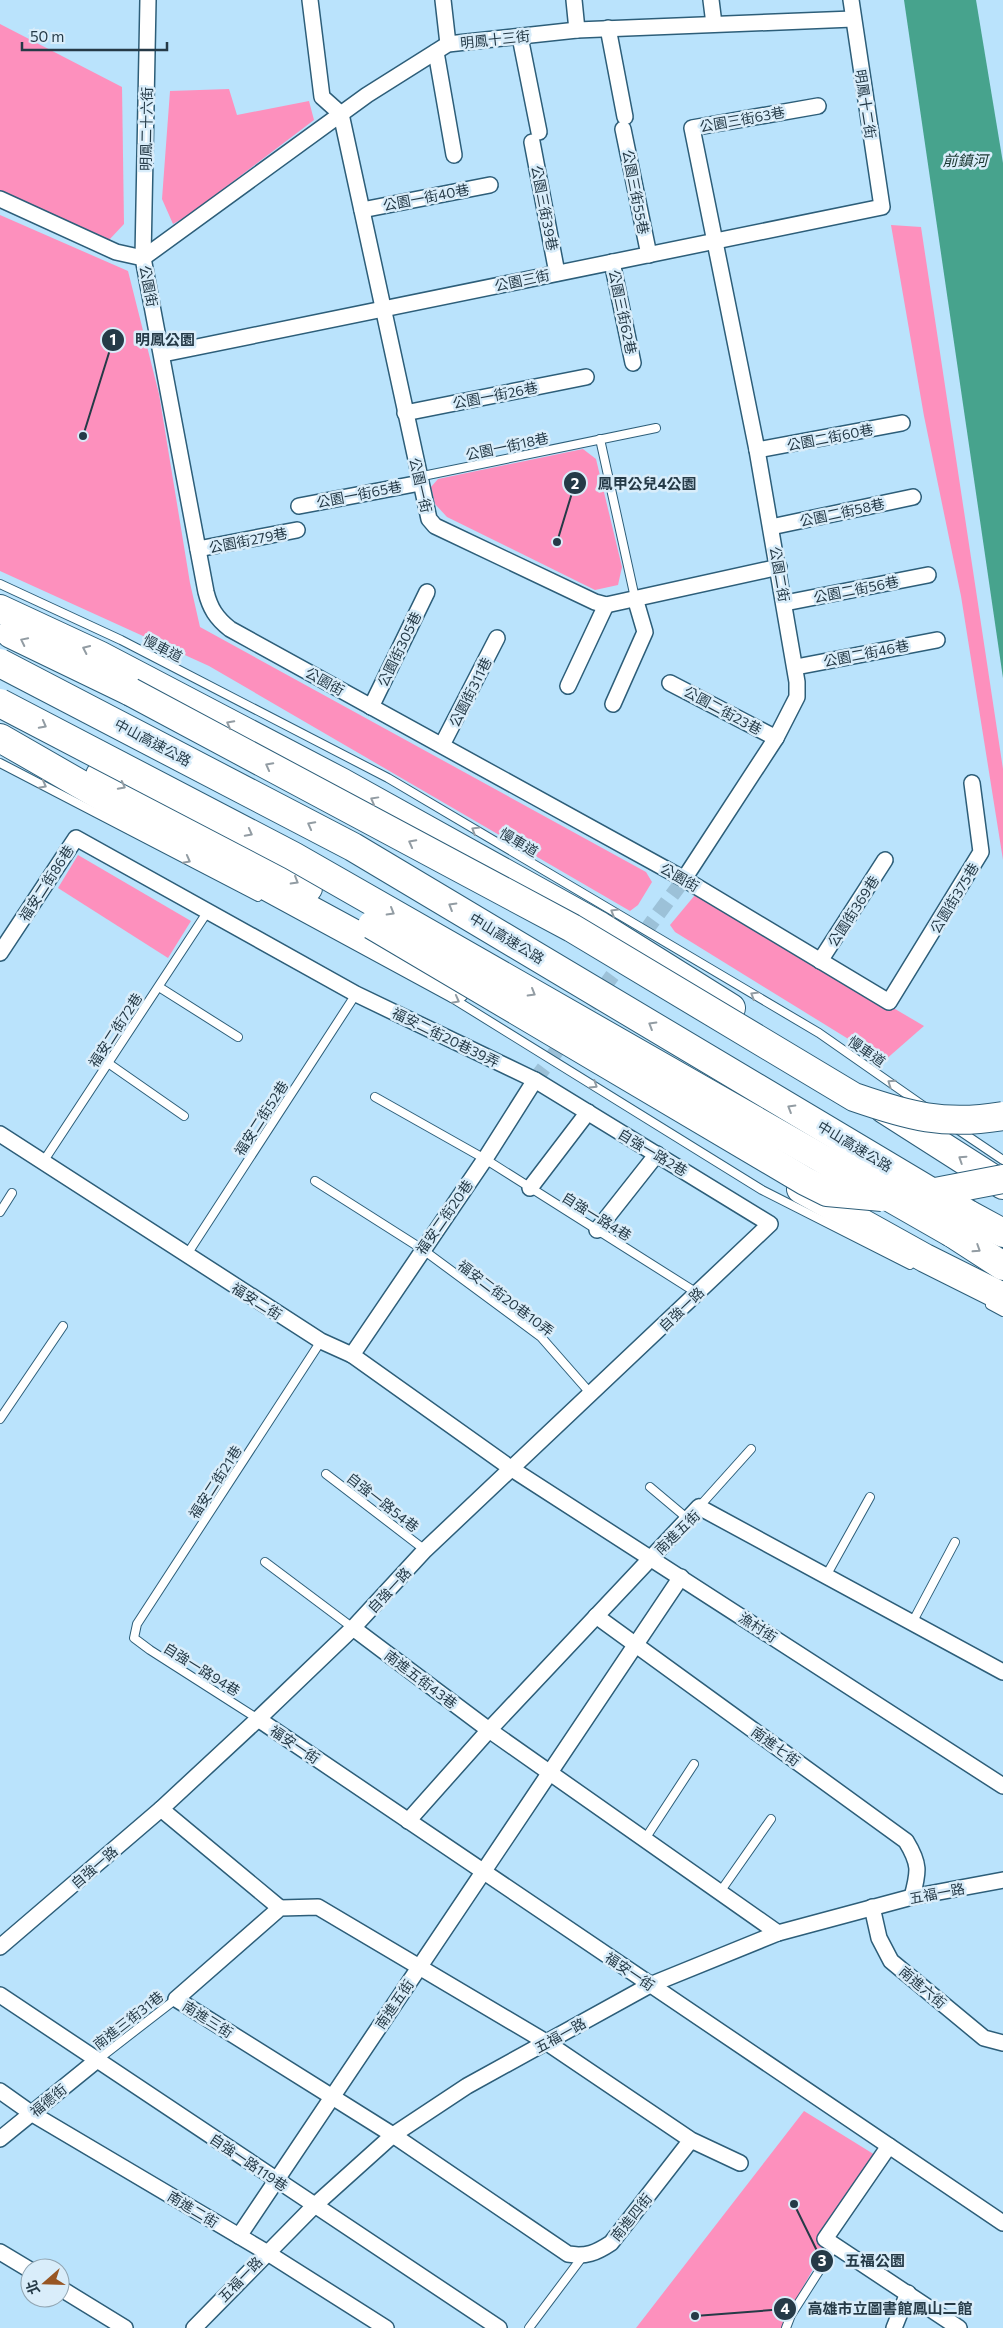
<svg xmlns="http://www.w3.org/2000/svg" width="1003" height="2328" viewBox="0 0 1003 2328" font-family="Commissioner,'Noto Sans TC',sans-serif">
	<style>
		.green { fill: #fd90bd }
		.water { fill: #47a38d }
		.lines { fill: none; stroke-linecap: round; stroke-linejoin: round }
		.minor-tunnel { stroke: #9cc1d8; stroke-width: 15; stroke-dasharray: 15 8; stroke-linecap: butt }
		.service-casing { stroke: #2d5e79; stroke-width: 10 }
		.minor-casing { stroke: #2d5e79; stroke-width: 18 }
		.motorway-casing { stroke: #2d5e79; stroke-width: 30 }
		.service { stroke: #fff; stroke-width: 8 }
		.minor { stroke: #fff; stroke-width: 15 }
		.motorway { stroke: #fff; stroke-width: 28 }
		.motorway-bridge-casing { stroke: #2d5e79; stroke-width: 30; stroke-linecap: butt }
		.motorway-bridge { stroke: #fff; stroke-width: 28 }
		.oneway { stroke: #929ca3 }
		.labels { text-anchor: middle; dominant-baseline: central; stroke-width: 5; stroke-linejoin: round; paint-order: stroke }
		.street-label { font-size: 14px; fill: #253a47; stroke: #d9edfa }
		.water-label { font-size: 15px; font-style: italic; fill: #18342d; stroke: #d9edfa }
		.leader { fill: none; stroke: #253a47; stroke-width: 2 }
		.callout-dot { fill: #253a47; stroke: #d9edfa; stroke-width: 2 }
		.mark-label { font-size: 15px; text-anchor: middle; font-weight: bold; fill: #fff }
		.callout-label { font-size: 15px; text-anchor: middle; font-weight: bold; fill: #253a47; stroke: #d9edfa; stroke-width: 5; stroke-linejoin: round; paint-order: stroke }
	</style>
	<rect width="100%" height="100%" fill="#bae3fc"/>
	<!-- green -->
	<g class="green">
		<polygon points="0,24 122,87 124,224 109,240 0,190"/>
		<polygon points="229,89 237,115 309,101 314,120 189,215 173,224 162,199 170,91"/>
		<polygon points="0,215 128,271 159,394 190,583 200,627 646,872 652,882 638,905 630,911 209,666 0,571"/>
		<polygon points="891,225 921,227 1003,769 1003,860 961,596 924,416"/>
		<polygon points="583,449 596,459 622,567 618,585 595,590 447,517 435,504 431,487 438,479"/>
		<polygon points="78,855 191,921 168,958 58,888"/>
		<polygon points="695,895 703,896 924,1026 884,1061 675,932 670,925"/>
		<path d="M 804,2111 L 888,2163 C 849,2216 808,2266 784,2328 L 636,2328 Z"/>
	</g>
	<!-- water -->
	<polygon class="water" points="904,0 976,0 1003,163 1003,678"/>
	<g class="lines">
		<!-- minor-tunnel -->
		<polyline class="minor-tunnel" points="535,1080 684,879"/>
		<defs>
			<g id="service">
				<polyline points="600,439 635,598"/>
				<polyline points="418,477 656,428"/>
				<polyline points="0,584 121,640 388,778 819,1033 925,1107"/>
				<polyline points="0,763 258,897"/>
				<polyline points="159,987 238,1037"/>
				<polyline points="452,998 762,1190 910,1265"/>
				<polyline points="108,1063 184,1116"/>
				<polyline points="375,1097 485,1159 697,1293"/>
				<polyline points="957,1129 1003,1160"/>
				<polyline points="43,1162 208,911"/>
				<polyline points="315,1181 422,1249 541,1337 591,1394"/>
				<polyline points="0,1212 12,1193"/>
				<polyline points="186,1256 356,994"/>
				<polyline points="990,1305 1003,1312"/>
				<polyline points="0,1419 63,1326"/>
				<polyline points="326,1474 425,1550"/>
				<polyline points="650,1487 688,1519"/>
				<polyline points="698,1508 751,1449"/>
				<polyline points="265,1562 353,1628"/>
				<polyline points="826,1576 870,1497"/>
				<polyline points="912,1623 955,1542"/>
				<polyline points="258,1719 150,1650 134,1638 137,1624 321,1341"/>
				<polyline points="645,1839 694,1764"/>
				<polyline points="720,1892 771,1819"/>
				<polyline points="96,2061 176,1999"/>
				<polyline points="529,2328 583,2256"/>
				<polyline points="786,2328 791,2315 835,2246"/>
			</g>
			<g id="minor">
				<polyline points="310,0 322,97 341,114 429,519 435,526 595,602 606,605 779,567"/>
				<polyline points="443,0 448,44"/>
				<polyline points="574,0 577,30"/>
				<polyline points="711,0 714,24"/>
				<polyline points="608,28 625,117"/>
				<polyline points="520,37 539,132"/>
				<polyline points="436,52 454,155"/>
				<polyline points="623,129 649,255"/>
				<polyline points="532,142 557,273"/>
				<path d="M 0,199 L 116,252 L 143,258 L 206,592 C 210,608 216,618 230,629 L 684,879 L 889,1002 L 981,852 L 972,783"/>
				<polyline points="362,210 490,185"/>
				<polyline points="143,258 367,95 448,44 577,30 853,19"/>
				<polyline points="143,258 148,0"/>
				<polyline points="612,262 633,363"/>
				<polyline points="163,354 882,207 851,0"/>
				<polyline points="405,413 586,377"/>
				<polyline points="757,450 902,423"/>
				<polyline points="299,506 420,483"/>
				<polyline points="771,527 913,497"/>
				<polyline points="198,549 297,530"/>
				<polyline points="785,603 928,575"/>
				<polyline points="796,667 937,640"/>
				<polyline points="670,683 776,738"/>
				<polyline points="568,686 606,605"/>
				<polyline points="613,704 645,632 635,598"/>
				<polyline points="371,707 427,592"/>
				<polyline points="442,745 497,638"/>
				<polyline points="684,879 776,738 797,697 797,682 757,450 692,128 818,106"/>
				<polyline points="0,953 76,838 356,994 535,1080 770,1224 425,1550 353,1628 258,1719 161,1809 0,1947"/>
				<polyline points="820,961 885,860"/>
				<polyline points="0,1134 321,1341 352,1355 512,1469 1003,1786"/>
				<polyline points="530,1188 588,1112"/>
				<polyline points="597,1230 657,1154"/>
				<polyline points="352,1355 485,1159 535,1080"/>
				<path d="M 596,1616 L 906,1841 C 920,1864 919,1871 912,1897"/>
				<polyline points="353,1628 489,1730 778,1933"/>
				<polyline points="258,1719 1003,2223"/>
				<polyline points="161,1809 280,1908"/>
				<polyline points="408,1821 489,1730 699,1507 1003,1672"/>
				<polyline points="872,1907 879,1938 891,1961 984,2038 1003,2043"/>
				<polyline points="0,1995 499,2328"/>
				<polyline points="0,2091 31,2113 266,2252 386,2328"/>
				<polyline points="0,2139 96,2061"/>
				<path d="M 691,2140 L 611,2243 C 596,2253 586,2257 568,2254 L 393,2135 L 176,1999 L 280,1908 L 318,1907 L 546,2042 L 691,2140 L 740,2163"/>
				<polyline points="889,2146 825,2239 959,2328"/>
				<polyline points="239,2236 681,1577"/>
				<polyline points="0,2252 30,2270"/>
				<polyline points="60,2288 125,2328"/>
				<polyline points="194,2328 314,2206 393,2135 467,2086 650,1985 778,1933 912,1897 1003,1880"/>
				<polyline points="894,2328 908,2293"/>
			</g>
			<g id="motorway">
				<polyline points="0,609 99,655 343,783 600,926 731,1008"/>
				<polyline points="11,634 131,692"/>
				<polyline points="0,738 115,804 456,989"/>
				<polyline points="100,775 194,823 308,888"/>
				<polyline points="884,1109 1003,1185"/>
				<polyline points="801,1189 925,1258 1003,1297"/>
				<polyline points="968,1214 1003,1233"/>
				<polyline points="952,1233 1003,1266"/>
			</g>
		</defs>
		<!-- service casing -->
		<use href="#service" class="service-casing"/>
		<!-- minor casing -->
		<use href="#minor" class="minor-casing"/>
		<!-- motorway casing -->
		<use href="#motorway" class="motorway-casing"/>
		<!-- service -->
		<use href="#service" class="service"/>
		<!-- minor -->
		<use href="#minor" class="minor"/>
		<!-- motorway -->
		<use href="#motorway" class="motorway"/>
		<defs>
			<g id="motorway-bridge">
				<polyline points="0,663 353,847 968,1214"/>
				<path d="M 131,692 L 572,928 L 854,1097 C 909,1116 944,1126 1003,1116"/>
				<polyline points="0,703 293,856 952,1233"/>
				<polyline points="372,925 805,1181 827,1192 882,1197"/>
				<polyline points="925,1194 1003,1179"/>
			</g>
		</defs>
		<!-- motorway-bridge casing -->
		<use href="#motorway-bridge" class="motorway-bridge-casing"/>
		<!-- motorway-bridge -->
		<use href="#motorway-bridge" class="motorway-bridge"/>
	</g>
	<!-- one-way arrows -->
	<defs><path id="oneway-chevron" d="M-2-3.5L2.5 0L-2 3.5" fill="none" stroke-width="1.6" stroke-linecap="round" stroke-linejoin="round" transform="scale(1.25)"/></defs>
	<g class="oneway">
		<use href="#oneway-chevron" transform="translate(24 641) rotate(-154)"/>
		<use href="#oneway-chevron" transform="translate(86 649) rotate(-155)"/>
		<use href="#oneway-chevron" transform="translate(230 724) rotate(-152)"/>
		<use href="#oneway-chevron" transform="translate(43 725) rotate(28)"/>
		<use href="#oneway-chevron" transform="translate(269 766) rotate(-152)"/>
		<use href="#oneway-chevron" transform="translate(43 785) rotate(28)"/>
		<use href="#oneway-chevron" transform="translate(122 786) rotate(27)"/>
		<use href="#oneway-chevron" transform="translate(374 800) rotate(-151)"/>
		<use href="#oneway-chevron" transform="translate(311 825) rotate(-152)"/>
		<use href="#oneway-chevron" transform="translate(475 830) rotate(-149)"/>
		<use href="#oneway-chevron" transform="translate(249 833) rotate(28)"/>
		<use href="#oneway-chevron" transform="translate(412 843) rotate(-152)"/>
		<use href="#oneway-chevron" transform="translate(187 860) rotate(28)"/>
		<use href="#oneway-chevron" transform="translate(295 881) rotate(30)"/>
		<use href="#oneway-chevron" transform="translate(452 906) rotate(-149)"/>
		<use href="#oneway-chevron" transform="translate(391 912) rotate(30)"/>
		<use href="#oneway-chevron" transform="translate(614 912) rotate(-149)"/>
		<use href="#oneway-chevron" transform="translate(532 993) rotate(30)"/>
		<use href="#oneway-chevron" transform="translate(754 995) rotate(-149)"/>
		<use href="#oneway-chevron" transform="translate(456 1000) rotate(28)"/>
		<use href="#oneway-chevron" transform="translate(652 1025) rotate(-149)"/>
		<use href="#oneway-chevron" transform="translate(891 1083) rotate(-145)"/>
		<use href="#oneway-chevron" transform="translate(594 1085) rotate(32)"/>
		<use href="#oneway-chevron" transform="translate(791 1108) rotate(-149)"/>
		<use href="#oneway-chevron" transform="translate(962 1159) rotate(-147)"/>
		<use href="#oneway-chevron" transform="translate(977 1249) rotate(33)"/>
	</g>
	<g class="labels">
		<!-- street labels -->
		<g class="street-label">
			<text transform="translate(495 39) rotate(-6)">明鳳十三街</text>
			<text transform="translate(866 104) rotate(81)">明鳳十二街</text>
			<text transform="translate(742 119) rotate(-10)">公園三街63巷</text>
			<text transform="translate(146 129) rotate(-89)">明鳳二十六街</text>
			<text transform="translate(636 192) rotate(79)">公園三街55巷</text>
			<text transform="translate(426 197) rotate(-11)">公園一街40巷</text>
			<text transform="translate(545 208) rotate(79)">公園三街39巷</text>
			<text transform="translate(522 280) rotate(-12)">公園三街</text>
			<text transform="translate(149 286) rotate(79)">公園街</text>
			<text transform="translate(623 312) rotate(78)">公園三街62巷</text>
			<text transform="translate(495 395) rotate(-11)">公園一街26巷</text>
			<text transform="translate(830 437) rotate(-11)">公園二街60巷</text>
			<text transform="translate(507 446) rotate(-12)">公園一街18巷</text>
			<text transform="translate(421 485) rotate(77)">公園一街</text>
			<text transform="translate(359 494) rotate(-11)">公園一街65巷</text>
			<text transform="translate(842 512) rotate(-12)">公園二街58巷</text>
			<text transform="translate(248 540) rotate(-11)">公園街279巷</text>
			<text transform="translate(780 574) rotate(80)">公園二街</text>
			<text transform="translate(856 589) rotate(-11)">公園二街56巷</text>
			<text transform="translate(163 648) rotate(27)">慢車道</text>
			<text transform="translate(399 649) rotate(-64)">公園街305巷</text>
			<text transform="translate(866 653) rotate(-11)">公園二街46巷</text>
			<text transform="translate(325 681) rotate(29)">公園街</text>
			<text transform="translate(470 692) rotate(-63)">公園街311巷</text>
			<text transform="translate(723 710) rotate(28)">公園二街23巷</text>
			<text transform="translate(153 742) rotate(28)">中山高速公路</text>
			<text transform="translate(519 842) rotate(31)">慢車道</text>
			<text transform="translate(680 877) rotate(30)">公園街</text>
			<text transform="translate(46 883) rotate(-57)">福安二街86巷</text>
			<text transform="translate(954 898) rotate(-59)">公園街375巷</text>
			<text transform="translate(853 911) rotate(-57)">公園街369巷</text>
			<text transform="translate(507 938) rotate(31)">中山高速公路</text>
			<text transform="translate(115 1030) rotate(-57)">福安二街72巷</text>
			<text transform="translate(446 1037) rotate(26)">福安二街20巷39弄</text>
			<text transform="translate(867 1051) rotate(35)">慢車道</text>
			<text transform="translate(261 1118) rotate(-57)">福安二街52巷</text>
			<text transform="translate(855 1146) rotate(31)">中山高速公路</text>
			<text transform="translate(653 1152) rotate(31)">自強一路2巷</text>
			<text transform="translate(597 1216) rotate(32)">自強一路4巷</text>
			<text transform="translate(444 1217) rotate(-55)">福安二街20巷</text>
			<text transform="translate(506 1298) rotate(37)">福安二街20巷10弄</text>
			<text transform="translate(257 1301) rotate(32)">福安二街</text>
			<text transform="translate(681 1309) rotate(-44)">自強一路</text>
			<text transform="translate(215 1482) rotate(-57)">福安二街21巷</text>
			<text transform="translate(383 1502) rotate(38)">自強一路54巷</text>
			<text transform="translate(677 1532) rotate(-44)">南進五街</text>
			<text transform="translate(389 1590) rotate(-47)">自強一路</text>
			<text transform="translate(758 1627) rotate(33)">漁村街</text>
			<text transform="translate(202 1669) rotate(32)">自強一路94巷</text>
			<text transform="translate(421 1679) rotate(37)">南進五街43巷</text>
			<text transform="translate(295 1744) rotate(34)">福安一街</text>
			<text transform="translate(776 1746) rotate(36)">南進七街</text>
			<text transform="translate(94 1867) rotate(-41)">自強一路</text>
			<text transform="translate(937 1893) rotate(-11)">五福一路</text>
			<text transform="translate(630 1971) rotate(34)">福安一街</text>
			<text transform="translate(923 1987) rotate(40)">南進六街</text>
			<text transform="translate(394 2004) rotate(-56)">南進五街</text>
			<text transform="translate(208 2019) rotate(32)">南進三街</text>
			<text transform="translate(128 2020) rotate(-38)">南進三街31巷</text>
			<text transform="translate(560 2035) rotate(-29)">五福一路</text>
			<text transform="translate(48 2100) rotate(-39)">福德街</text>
			<text transform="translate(249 2162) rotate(34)">自強一路119巷</text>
			<text transform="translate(193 2209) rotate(31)">南進二街</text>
			<text transform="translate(631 2217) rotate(-51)">南進四街</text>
			<text transform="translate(240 2279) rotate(-46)">五福一路</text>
		</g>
		<!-- water labels -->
		<g class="water-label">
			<text x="965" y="160">前鎮河</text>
		</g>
	</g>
	<!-- callouts -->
	<path class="leader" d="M83 436L113 340M557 542L575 483M794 2204L822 2261M695 2316L785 2309"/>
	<g class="callout-dot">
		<circle cx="83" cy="436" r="5"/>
		<circle cx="557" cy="542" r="5"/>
		<circle cx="794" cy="2204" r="5"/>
		<circle cx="695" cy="2316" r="5"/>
		<circle cx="113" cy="340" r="12"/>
		<circle cx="575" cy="483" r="12"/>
		<circle cx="822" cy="2261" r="12"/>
		<circle cx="785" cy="2309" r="12"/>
	</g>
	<g class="mark-label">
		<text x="113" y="345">1</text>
		<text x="575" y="489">2</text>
		<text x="822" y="2266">3</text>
		<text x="785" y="2314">4</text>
	</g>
	<g class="callout-label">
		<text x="165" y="345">明鳳公園</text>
		<text x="647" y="489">鳳甲公兒4公園</text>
		<text x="875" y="2266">五福公園</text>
		<text x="890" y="2314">高雄市立圖書館鳳山二館</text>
	</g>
	<!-- north arrow -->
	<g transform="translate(45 2283) rotate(250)"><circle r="24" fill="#d9edfa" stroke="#91a5b2"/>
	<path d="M0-4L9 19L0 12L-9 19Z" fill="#985624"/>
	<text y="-8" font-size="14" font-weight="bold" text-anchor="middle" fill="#253a47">北</text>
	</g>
	<!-- scale -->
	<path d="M22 42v8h145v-8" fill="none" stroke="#253a47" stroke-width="2.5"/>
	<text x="30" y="42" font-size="15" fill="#253a47" stroke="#d9edfa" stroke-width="4" paint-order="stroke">50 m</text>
</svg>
